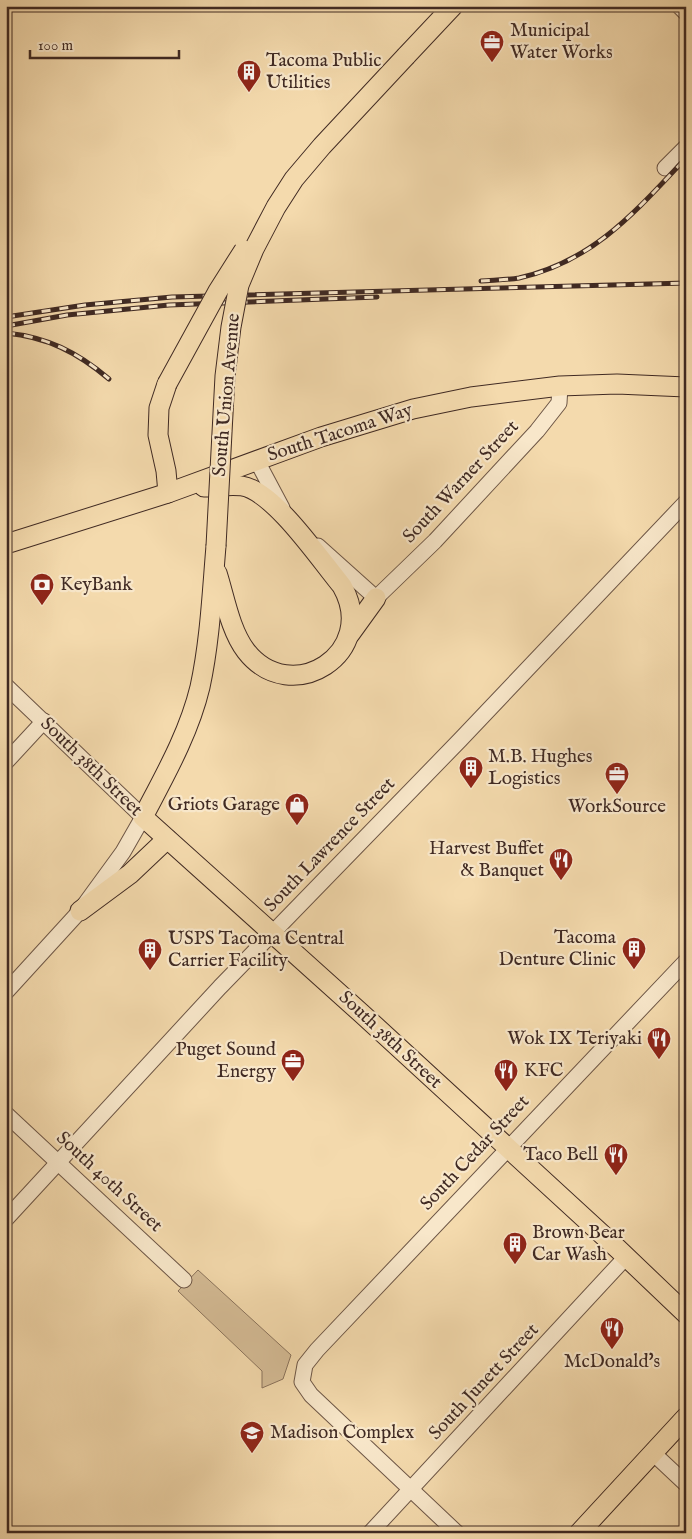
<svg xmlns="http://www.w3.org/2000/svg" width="692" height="1539" viewBox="0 0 692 1539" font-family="'IM FELL English',serif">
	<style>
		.green { fill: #d5bc96; stroke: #8a735c }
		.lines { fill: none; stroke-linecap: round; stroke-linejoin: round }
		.minor-casing { stroke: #6d5646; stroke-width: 17 }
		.major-casing { stroke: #402a23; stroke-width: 21 }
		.minor { stroke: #f8e7ca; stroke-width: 15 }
		.major { stroke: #f4daad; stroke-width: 19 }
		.rail-casing { stroke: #402a23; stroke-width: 5 }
		.rail { stroke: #f8e7ca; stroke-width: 3; stroke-dasharray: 9; stroke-linecap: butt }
		.major-bridge-casing { stroke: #402a23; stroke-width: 21; stroke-linecap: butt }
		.major-bridge { stroke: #f4daad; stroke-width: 19 }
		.labels { text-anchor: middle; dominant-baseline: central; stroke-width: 4.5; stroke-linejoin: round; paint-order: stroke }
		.poi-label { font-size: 19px; fill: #402a23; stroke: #f8e7ca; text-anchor: start }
		.street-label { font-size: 19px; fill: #402a23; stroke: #f8e7ca }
	</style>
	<rect width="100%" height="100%" fill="#f4daad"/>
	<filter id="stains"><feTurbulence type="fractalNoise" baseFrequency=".004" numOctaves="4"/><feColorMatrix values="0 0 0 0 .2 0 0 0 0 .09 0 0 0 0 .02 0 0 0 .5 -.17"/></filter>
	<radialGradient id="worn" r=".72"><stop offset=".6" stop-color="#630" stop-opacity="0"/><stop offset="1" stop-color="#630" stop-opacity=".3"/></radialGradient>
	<!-- green -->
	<polygon class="green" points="198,1270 291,1355 283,1379 262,1388 262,1371 178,1291"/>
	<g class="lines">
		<defs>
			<g id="minor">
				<polyline points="679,6 686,13"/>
				<polyline points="665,168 686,147"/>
				<polyline points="257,461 282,508"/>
				<polyline points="318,546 376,598 435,541 537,431 559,403 560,386"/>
				<polyline points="6,686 143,817 123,852 80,911 6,992"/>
				<polyline points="6,762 44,721"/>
				<polyline points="6,1114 184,1280"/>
				<polyline points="6,1219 220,987 460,740 686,502"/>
				<polyline points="653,1453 686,1484"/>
				<polyline points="370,1533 626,1257"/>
				<polyline points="457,1533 311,1395 302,1382 305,1365 317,1350 686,961"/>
			</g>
			<g id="major">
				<polyline points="406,56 453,6"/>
				<polyline points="167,384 159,408 158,435 166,471 168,493"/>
				<path d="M 204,487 C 216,487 230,484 242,486 C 274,491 321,561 342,586 C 380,653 291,709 246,651 C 230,630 225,598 217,573"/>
				<polyline points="6,544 168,493 321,437 413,409 471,397 560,386 617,384 686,387"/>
				<path d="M 216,546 C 212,593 210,641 200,687 C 189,733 165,775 143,817 L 361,1013 L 618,1249 L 686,1314"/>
				<polyline points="350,634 376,598"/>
				<polyline points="80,911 130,874 167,839"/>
				<polyline points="579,1533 686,1417"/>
			</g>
		</defs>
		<!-- minor casing -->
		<use href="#minor" class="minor-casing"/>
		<!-- major casing -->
		<use href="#major" class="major-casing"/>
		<!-- minor -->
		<use href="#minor" class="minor"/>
		<!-- major -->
		<use href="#major" class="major"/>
		<defs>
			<g id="rail">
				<path d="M 481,281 C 493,280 507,280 519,278 C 594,261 636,211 686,158"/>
				<polyline points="6,317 85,305 172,297 686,283"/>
				<polyline points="6,326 67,315 169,305 377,297"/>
				<path d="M 6,333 C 47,337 77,352 109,379"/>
			</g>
		</defs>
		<!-- rail casing -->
		<use href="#rail" class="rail-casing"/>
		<!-- rail -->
		<use href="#rail" class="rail"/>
		<defs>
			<g id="major-bridge">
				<polyline points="167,384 218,291 244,250"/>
				<polyline points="216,546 225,376 231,327 239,285 254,249 276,207 294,179 322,146 406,56"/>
			</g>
		</defs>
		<!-- major-bridge casing -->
		<use href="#major-bridge" class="major-bridge-casing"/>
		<!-- major-bridge -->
		<use href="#major-bridge" class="major-bridge"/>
	</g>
	<!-- icons -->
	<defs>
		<symbol id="office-pin" viewBox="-11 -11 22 30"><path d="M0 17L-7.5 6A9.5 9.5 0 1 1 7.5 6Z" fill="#8f2418" stroke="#f8e7ca"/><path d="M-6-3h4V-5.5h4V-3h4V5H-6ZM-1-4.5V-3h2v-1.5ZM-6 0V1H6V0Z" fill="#fff"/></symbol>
		<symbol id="building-pin" viewBox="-11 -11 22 30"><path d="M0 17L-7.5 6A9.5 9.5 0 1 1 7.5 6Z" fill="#8f2418" stroke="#f8e7ca"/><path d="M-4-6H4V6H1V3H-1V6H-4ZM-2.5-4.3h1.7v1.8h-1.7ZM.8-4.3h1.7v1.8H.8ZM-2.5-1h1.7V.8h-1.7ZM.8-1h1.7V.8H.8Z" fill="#fff"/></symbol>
		<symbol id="bank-pin" viewBox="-11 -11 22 30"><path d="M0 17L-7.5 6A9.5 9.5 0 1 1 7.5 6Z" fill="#8f2418" stroke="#f8e7ca"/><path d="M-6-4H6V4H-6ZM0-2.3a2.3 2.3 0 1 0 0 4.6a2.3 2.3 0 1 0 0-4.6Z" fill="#fff"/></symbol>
		<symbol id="shop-pin" viewBox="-11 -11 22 30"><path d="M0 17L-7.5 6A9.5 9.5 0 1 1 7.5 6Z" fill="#8f2418" stroke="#f8e7ca"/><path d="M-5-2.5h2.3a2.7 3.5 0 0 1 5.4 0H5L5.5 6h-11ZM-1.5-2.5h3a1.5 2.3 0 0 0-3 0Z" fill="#fff"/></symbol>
		<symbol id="restaurant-pin" viewBox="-11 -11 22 30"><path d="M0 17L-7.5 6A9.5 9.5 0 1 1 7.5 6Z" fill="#8f2418" stroke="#f8e7ca"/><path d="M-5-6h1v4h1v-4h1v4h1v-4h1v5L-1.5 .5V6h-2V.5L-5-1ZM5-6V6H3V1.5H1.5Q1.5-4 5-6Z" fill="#fff"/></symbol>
		<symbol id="school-pin" viewBox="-11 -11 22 30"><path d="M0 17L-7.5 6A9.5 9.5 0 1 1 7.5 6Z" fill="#8f2418" stroke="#f8e7ca"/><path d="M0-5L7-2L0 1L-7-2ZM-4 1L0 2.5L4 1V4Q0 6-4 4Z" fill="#fff"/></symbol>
	</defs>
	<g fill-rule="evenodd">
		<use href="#office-pin" x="478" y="28" width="28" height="38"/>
		<use href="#building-pin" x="235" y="58" width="28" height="38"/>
		<use href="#bank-pin" x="28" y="571" width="28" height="38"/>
		<use href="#building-pin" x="457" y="754" width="28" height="38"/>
		<use href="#office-pin" x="603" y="760" width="28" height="38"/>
		<use href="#shop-pin" x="283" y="791" width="28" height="38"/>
		<use href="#restaurant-pin" x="547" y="846" width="28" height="38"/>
		<use href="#building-pin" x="620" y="935" width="28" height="38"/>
		<use href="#building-pin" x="136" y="936" width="28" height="38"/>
		<use href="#restaurant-pin" x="645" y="1025" width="28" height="38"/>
		<use href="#office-pin" x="279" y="1047" width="28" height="38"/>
		<use href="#restaurant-pin" x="492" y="1057" width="28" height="38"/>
		<use href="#restaurant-pin" x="602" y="1141" width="28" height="38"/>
		<use href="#building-pin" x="501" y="1230" width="28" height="38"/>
		<use href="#restaurant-pin" x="598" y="1315" width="28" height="38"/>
		<use href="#school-pin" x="238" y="1419" width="28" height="38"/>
	</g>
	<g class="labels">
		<!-- poi labels -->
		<g class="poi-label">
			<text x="510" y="31">Municipal<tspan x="510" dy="22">Water Works</tspan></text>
			<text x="266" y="61">Tacoma Public<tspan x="266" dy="22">Utilities</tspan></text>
			<text x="60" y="585">KeyBank</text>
			<text x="488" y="757">M.B. Hughes<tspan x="488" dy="22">Logistics</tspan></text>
			<text x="280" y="805" text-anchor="end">Griots Garage</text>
			<text x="617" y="807" text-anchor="middle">WorkSource</text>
			<text x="544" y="849" text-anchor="end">Harvest Buffet<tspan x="544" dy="22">&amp; Banquet</tspan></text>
			<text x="616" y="938" text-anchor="end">Tacoma<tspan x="616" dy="22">Denture Clinic</tspan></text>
			<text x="168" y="939">USPS Tacoma Central<tspan x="168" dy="22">Carrier Facility</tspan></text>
			<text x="642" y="1039" text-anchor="end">Wok IX Teriyaki</text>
			<text x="276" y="1050" text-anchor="end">Puget Sound<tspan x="276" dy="22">Energy</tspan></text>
			<text x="524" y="1071">KFC</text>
			<text x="598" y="1155" text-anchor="end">Taco Bell</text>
			<text x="532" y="1233">Brown Bear<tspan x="532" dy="22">Car Wash</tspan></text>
			<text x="612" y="1362" text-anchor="middle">McDonald's</text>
			<text x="270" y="1433">Madison Complex</text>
		</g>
		<!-- street labels -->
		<g class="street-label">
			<text transform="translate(227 395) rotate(-85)">South Union Avenue</text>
			<text transform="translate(340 433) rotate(-18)">South Tacoma Way</text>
			<text transform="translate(461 482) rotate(-47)">South Warner Street</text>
			<text transform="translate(91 767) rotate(44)">South 38th Street</text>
			<text transform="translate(330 845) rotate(-46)">South Lawrence Street</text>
			<text transform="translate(390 1040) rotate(43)">South 38th Street</text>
			<text transform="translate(475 1153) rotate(-47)">South Cedar Street</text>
			<text transform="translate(109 1182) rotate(43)">South 40th Street</text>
			<text transform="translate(484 1382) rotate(-47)">South Junett Street</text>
		</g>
	</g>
	<!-- margin -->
	<rect width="692" height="1539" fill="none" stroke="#f4daad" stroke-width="25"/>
	<rect x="8" y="8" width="677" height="1524" fill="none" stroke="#402a23" stroke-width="2.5"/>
	<rect x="12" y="12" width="667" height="1514" fill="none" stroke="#402a23"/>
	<!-- scale -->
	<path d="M30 50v8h149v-8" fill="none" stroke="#402a23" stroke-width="2.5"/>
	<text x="38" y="50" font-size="15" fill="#402a23" stroke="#f8e7ca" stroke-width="4" paint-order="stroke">100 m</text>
	<rect width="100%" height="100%" filter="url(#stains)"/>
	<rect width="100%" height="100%" fill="url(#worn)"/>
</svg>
